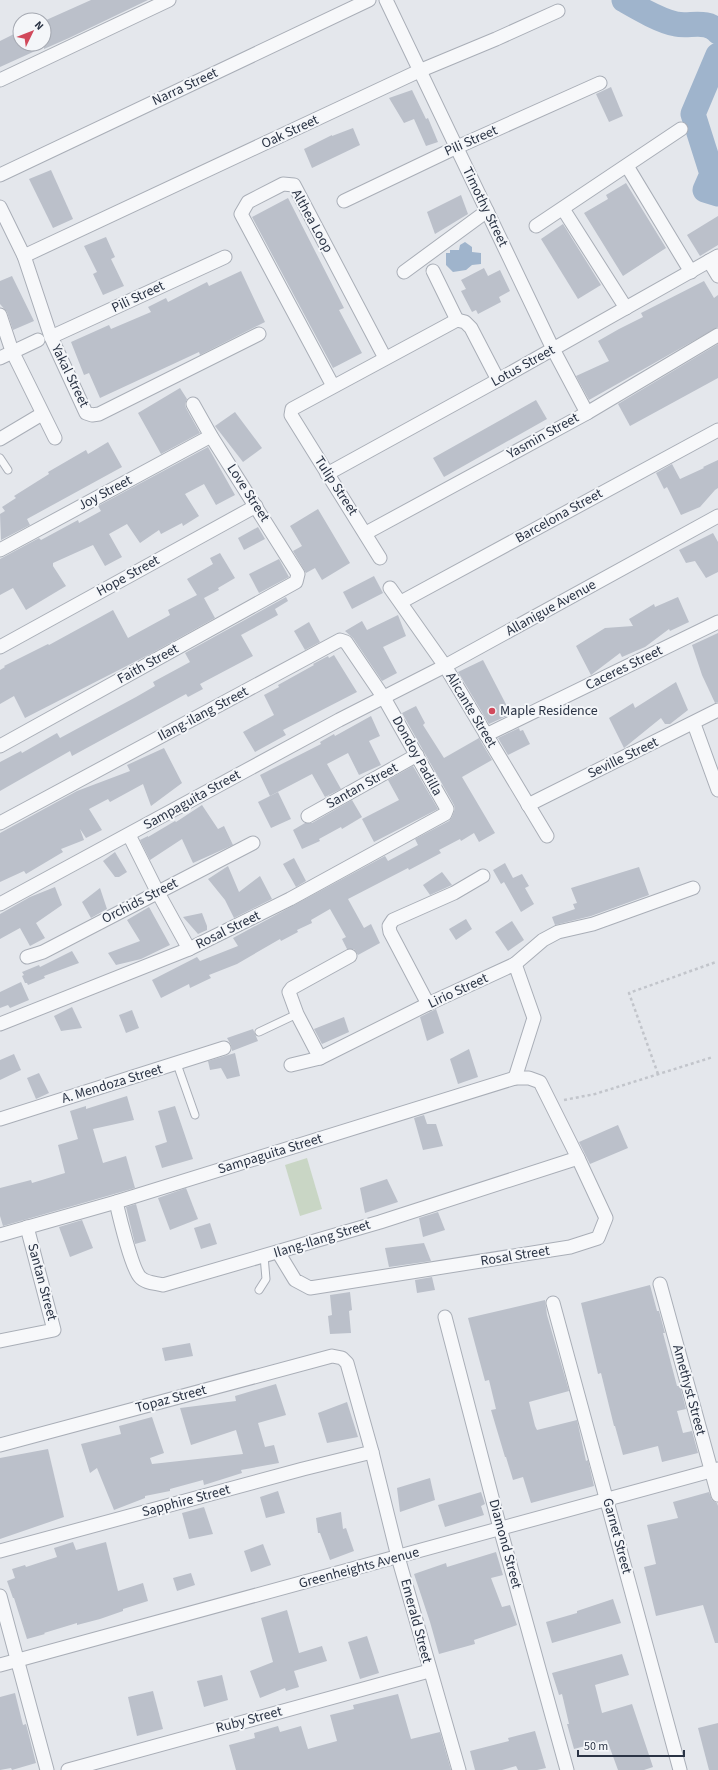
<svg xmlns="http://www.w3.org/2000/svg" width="718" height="1770" viewBox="0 0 718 1770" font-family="'Source Sans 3',sans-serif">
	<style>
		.green { fill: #c9d6c5 }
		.water { fill: #9fb4cc }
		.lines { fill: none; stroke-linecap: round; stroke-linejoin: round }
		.river { stroke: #9fb4cc; stroke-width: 25 }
		.building { fill: #bbc0ca }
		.lane-casing { stroke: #a9aeb7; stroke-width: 9 }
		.street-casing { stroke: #a9aeb7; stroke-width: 15 }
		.path { stroke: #c2c5cb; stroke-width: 2.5; stroke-dasharray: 3 3; stroke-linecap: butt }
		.lane { stroke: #f7f8fa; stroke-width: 7 }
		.street { stroke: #f7f8fa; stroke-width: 13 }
		.poi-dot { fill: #d1495b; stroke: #f4f6f9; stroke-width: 1.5 }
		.labels { text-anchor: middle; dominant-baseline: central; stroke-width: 4; stroke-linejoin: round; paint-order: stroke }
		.street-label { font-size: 14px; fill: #2b3445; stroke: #f4f6f9 }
		.poi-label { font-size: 14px; fill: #2b3445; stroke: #f4f6f9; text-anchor: start }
	</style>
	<rect width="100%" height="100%" fill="#e4e7ec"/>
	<!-- green -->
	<polygon class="green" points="307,1158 322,1209 300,1216 285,1165"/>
	<!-- water -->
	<polygon class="water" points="465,242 472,247 472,252 481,253 481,264 472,265 466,270 453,272 446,265 446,253 450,253 450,250 459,250 460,245"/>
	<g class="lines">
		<!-- river -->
		<g class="river">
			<path d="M 624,0 C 638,8 660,21 676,24 C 689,27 708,19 718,32"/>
			<polyline points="718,55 693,114 712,174 705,190 718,194"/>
		</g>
	</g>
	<!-- building -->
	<g class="building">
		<polygon points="91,0 148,0 69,38 44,49 44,47 0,67 0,41 20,31 20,44 44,44 44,21"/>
		<polygon points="611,87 623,116 609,122 596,94"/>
		<polygon points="412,90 426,119 428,118 438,142 426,146 414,119 404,123 389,98"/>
		<polygon points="353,128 360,145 312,168 304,149 332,135 332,136"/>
		<polygon points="51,170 73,219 53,228 29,179"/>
		<polygon points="626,183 666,248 623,276 584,213 608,199 606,195"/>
		<polygon points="461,195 468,214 435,234 427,212"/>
		<polygon points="288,198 344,308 339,310 362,353 333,368 252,217"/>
		<polygon points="718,216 718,245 700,256 687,235"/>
		<polygon points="563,224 601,285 578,299 541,239"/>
		<polygon points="106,237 115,257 111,259 124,286 103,295 93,274 97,272 84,246"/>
		<polygon points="484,268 488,276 500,270 510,291 499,297 501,302 478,314 476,310 472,312 461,291 466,289 461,280"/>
		<polygon points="241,271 265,322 200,355 199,352 100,398 89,373 84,375 71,342 109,325 111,329 151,312 148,307 166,298 168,302 207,282 209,286"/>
		<polygon points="12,276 34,321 13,330 7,312 0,304 0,281"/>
		<polygon points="704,281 714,298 718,295 718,327 589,400 576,376 609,361 598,341 619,329 643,317 641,313"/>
		<polygon points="718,344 718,378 630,426 618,404"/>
		<polygon points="180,388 187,399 185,404 186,408 200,433 161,454 138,413"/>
		<polygon points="536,400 547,419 444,477 433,458"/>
		<polygon points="235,412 262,448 243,462 215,426"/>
		<polygon points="108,442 122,467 27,519 30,525 1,540 0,514 5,511 2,507 16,498 14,496 49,474 48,472 86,450 88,454"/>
		<polygon points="208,447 235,495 216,505 204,484 185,494 199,516 183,526 182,523 161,534 159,530 140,543 127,524 109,534 122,557 105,566 93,545 53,563 53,566 66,586 26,610 13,588 0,595 0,559 39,538 41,540 78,520 79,523 101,511 98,506"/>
		<polygon points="718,460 718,488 715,490 700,507 681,515 667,487 664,489 656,473 672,464 680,479 704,468 703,467"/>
		<polygon points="318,509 350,563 322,580 315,568 306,573 293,551 302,546 290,526"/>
		<polygon points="258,527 265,539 244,550 238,538"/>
		<polygon points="713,533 718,542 718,572 706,578 695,561 686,563 679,550"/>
		<polygon points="220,553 235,578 218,588 219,590 204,598 215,618 152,653 25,718 14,696 0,704 0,670 5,667 4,666 48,644 49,645 113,610 128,638 170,615 168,610 197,595 187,579 213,564 210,558"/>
		<polygon points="279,559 289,577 259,593 249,574"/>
		<polygon points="374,576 383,593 352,609 343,592"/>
		<polygon points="286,597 288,601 275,609 278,615 241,635 253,656 200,684 203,689 188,697 186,694 72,756 70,751 0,791 0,762 21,751 22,753 57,733 60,738 136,697 155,686 153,682 190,662 185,653"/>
		<polygon points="678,597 689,622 670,631 669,629 645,647 622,657 620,653 591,675 576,646 605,628 633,626 629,619 654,604 655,607"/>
		<polygon points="398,615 406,636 383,647 397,673 382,681 353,638 345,631 362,621 367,630"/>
		<polygon points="309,622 320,642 305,650 294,631"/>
		<polygon points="718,633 718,702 715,703 702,675 692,645"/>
		<polygon points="334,655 357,692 283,730 286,735 255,752 243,732 274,715 264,695 279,687 278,685 314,665 313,664 328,656 329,658"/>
		<polygon points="483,660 511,714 489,724 458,672"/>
		<polygon points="676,682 688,710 670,724 665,724 661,718 624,748 609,718 633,703 635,708"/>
		<polygon points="416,706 425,723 423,725 444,758 479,738 480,740 492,760 462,777 495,833 479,842 474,833 461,841 460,839 439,850 441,853 409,870 408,868 348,899 364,928 371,924 380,943 358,955 354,949 347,949 342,939 346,937 330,909 311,920 312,923 297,930 298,932 281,941 280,939 237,964 209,975 211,978 190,988 189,984 161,998 152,980 197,957 200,961 238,946 233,938 385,856 388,861 418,845 415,839 449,821 452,817 455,809 454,805 402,713"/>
		<polygon points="371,716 380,736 369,741 381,765 359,775 348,753 327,764 341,789 325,797 312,774 270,796 260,775 321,744 320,742 334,734 335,736"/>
		<polygon points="519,728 520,731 523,730 530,744 508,755 498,738"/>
		<polygon points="164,748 182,783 151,806 143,784 110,802 108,799 89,809 102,830 86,838 80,829 84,840 61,849 63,852 26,874 24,871 0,882 0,833 77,791 130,771 127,765"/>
		<polygon points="413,766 438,809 374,842 362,819 399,800 388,780"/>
		<polygon points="278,792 291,819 271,828 258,802"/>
		<polygon points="352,800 362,817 342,829 341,827 319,839 320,841 302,849 293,830 305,823 312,823"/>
		<polygon points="202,805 218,829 224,826 233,845 193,863 182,839 150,860 140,840 148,836 148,837 175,821 176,822"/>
		<polygon points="115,852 127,872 119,877 115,877 103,861"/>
		<polygon points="294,858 306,881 296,887 283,864"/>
		<polygon points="505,863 513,878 522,874 529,886 525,888 534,904 521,912 504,882 501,884 493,870"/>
		<polygon points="228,866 239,892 260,876 272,899 234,918 225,900 208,879"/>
		<polygon points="639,867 649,895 591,916 555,925 552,917 575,909 573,904 577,903 571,888"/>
		<polygon points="442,872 452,885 430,895 423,885"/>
		<polygon points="55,887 62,905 36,923 45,938 30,946 20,928 0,939 0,914 30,897"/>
		<polygon points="100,888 107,909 91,918 82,902"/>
		<polygon points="149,907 170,945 141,959 116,965 108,953 140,941 127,920"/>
		<polygon points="202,913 207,926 207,930 198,934 183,917"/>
		<polygon points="466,919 472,929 456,940 449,929"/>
		<polygon points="512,921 524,940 508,951 495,932"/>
		<polygon points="72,951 79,963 44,976 45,978 28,985 27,983 25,983 22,976 24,975 22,972 39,965 40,967"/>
		<polygon points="21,982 29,1000 10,1008 8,1005 0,1008 0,992"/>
		<polygon points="72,1007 82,1028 61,1031 54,1016"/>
		<polygon points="436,1009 444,1033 427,1041 420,1017"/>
		<polygon points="132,1010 139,1028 126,1033 119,1015"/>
		<polygon points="344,1017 349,1032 322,1044 314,1029"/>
		<polygon points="253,1029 258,1041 232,1051 231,1045 227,1038"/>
		<polygon points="469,1049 478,1077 458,1084 450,1059"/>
		<polygon points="235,1053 240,1076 227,1079 221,1068 210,1070 208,1061"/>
		<polygon points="14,1054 21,1070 0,1080 0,1060"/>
		<polygon points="39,1073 49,1093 36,1099 27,1078"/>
		<polygon points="127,1096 134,1120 93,1129 103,1163 126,1156 135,1188 3,1226 0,1216 0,1188 31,1180 32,1183 65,1173 58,1145 78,1139 70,1111 86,1106 86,1109"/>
		<polygon points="175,1106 193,1159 162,1168 155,1146 167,1142 158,1111"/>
		<polygon points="424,1115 427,1124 436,1124 443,1146 423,1150 414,1118"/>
		<polygon points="618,1125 628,1148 590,1164 579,1142"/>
		<polygon points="387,1179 398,1202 365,1213 360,1188"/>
		<polygon points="186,1188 198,1219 170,1230 158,1198"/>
		<polygon points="136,1204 146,1241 135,1244 126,1207"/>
		<polygon points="438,1212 445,1230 423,1237 419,1218"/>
		<polygon points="82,1220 93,1248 70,1257 59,1227"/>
		<polygon points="210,1223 217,1244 201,1249 194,1228"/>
		<polygon points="424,1243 431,1261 389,1267 385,1248"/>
		<polygon points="432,1277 435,1290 417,1293 415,1280"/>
		<polygon points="650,1285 657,1311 659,1311 665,1333 663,1333 677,1386 680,1386 686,1409 677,1411 683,1433 692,1431 698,1453 662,1462 658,1446 623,1455 615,1426 614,1426 601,1373 598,1374 581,1303"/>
		<polygon points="350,1292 352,1310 349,1311 351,1333 330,1334 328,1316 332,1315 330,1295"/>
		<polygon points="545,1300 547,1315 569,1391 529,1402 535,1426 537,1430 577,1420 586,1461 588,1460 594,1486 531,1503 523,1477 513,1480 506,1457 505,1457 491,1410 496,1409 489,1380 485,1381 468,1318"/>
		<polygon points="190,1343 193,1356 165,1361 162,1348"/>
		<polygon points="276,1384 286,1415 258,1423 265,1447 274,1445 279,1463 241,1470 242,1473 204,1485 203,1480 170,1489 170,1491 145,1496 145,1498 114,1510 97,1468 90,1473 81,1444 121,1434 119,1426 152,1417 164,1453 150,1458 152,1464 243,1454 236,1430 191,1445 180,1408 236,1401 235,1396"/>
		<polygon points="347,1402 358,1437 327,1443 318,1413"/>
		<polygon points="48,1449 64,1517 0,1539 0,1458"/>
		<polygon points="430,1478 435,1500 400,1512 397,1488"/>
		<polygon points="278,1491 285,1513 266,1518 260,1497"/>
		<polygon points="481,1492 485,1504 481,1506 484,1515 445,1527 438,1505"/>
		<polygon points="709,1492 712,1500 717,1503 718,1506 718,1643 715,1643 703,1605 656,1616 644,1567 656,1564 647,1525 678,1518 673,1502"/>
		<polygon points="204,1507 213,1534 189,1539 182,1513"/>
		<polygon points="341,1512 343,1529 346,1528 354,1551 330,1560 320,1533 318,1533 316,1518"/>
		<polygon points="73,1542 76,1550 106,1542 118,1591 143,1583 148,1601 123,1609 123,1611 100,1619 77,1625 77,1623 44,1633 45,1634 27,1639 14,1598 13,1598 7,1581 15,1578 12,1569 25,1565 26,1567 57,1557 54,1548"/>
		<polygon points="263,1544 271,1565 251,1572 244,1551"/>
		<polygon points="496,1552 503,1575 491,1578 502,1607 510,1605 517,1625 474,1640 475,1644 439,1654 430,1622 414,1574 446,1563 447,1567"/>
		<polygon points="191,1573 195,1585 177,1591 173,1578"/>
		<polygon points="613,1599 621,1623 552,1643 546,1622 577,1613 577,1611"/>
		<polygon points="287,1610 299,1653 322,1646 327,1661 294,1671 299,1687 286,1691 285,1688 260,1698 250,1671 273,1662 261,1618"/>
		<polygon points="367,1636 379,1673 360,1679 348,1642"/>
		<polygon points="622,1654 629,1675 595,1685 602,1713 632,1704 653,1767 644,1770 618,1770 607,1740 574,1749 567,1724 569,1724 562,1694 559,1695 552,1673"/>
		<polygon points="222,1675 228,1700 204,1707 197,1681"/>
		<polygon points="153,1691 163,1729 137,1736 128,1697"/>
		<polygon points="15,1693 23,1725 26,1724 36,1763 12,1770 11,1768 0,1770 0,1697"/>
		<polygon points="398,1694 411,1739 440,1732 451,1770 236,1770 229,1745 255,1738 254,1733 278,1726 280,1732 301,1726 308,1749 337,1741 330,1715 354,1709 353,1705"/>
		<polygon points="718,1723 718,1770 709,1770 698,1728"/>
		<polygon points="535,1731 546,1768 537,1770 518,1770 516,1766 502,1770 475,1770 470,1751 509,1741 508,1738"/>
	</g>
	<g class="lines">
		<defs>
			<g id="lane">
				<polyline points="0,458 8,470"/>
				<polyline points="259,1032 297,1014"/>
				<polyline points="177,1064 195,1115"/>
				<polyline points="259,1290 266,1279 264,1256"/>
			</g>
			<g id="street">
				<polyline points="386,0 553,349 587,413"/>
				<polyline points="0,80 169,0"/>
				<polyline points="627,166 691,272"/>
				<polyline points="0,175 369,0"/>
				<polyline points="344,201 455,148 600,83"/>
				<polyline points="0,207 24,256 51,337 86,413 92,415 99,414 259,334"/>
				<polyline points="563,209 626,308"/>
				<polyline points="536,226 681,129"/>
				<polyline points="24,256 419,71 496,39 558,11"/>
				<polyline points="709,261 718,276"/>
				<polyline points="433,271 457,320"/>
				<polyline points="404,272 487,211"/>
				<polyline points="0,315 12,351 55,438"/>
				<polyline points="51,337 225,257"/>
				<polyline points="0,358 38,340"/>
				<polyline points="333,386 241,214 248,202 283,184 294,185 385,358"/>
				<polyline points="0,439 42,414"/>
				<polyline points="327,474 498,380 718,256"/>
				<polyline points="366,533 587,413 718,335"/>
				<polyline points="0,550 211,436"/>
				<polyline points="380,558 291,415 292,409 457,320 465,322 471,328 498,380"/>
				<polyline points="390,588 445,666 547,836"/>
				<polyline points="401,602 718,430"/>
				<polyline points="0,647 256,506"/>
				<polyline points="694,724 718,790"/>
				<polyline points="486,735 718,622"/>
				<polyline points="0,746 296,582 298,574 211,436 193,404"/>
				<polyline points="528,805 718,710"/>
				<polyline points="308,816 417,755"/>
				<polyline points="0,823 340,640 346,642 384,698 447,809 445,814 290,899 189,949 0,1024"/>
				<polyline points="129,835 157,891 189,949"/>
				<polyline points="0,904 339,720 445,666 718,516"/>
				<polyline points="27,957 43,952 253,843"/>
				<polyline points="515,964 543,940 558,932 593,924 693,888"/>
				<polyline points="428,1004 390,932 389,926 393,920 454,893 483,876"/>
				<polyline points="320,1058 297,1014 289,992 292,988 350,956"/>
				<polyline points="291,1065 320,1058 428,1004 515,964 534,1018 515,1078"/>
				<polyline points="0,1119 224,1048"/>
				<path d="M 116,1202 C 119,1215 132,1269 140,1277 C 145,1283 156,1283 163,1285 L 380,1222 L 578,1158"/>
				<polyline points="0,1235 116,1202 515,1078 529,1078 540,1082 578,1158 606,1218 598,1238 570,1247 310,1288 295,1280 278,1252"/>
				<polyline points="660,1284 718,1495"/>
				<polyline points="553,1303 680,1770"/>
				<polyline points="445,1317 500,1528 567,1770"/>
				<polyline points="0,1341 54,1330 27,1227"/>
				<polyline points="0,1445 332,1356 342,1358 347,1363 372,1452 398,1557 459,1770"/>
				<polyline points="0,1551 303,1469 372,1452"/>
				<polyline points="0,1596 47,1770"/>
				<polyline points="0,1665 718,1469"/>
				<polyline points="68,1770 429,1671"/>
			</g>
		</defs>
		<!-- lane casing -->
		<use href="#lane" class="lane-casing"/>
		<!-- street casing -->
		<use href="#street" class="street-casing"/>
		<!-- path -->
		<g class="path">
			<polyline points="658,1074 629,993 716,962"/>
			<polyline points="564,1100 595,1094 713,1057"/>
		</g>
		<!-- lane -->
		<use href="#lane" class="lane"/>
		<!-- street -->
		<use href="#street" class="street"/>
	</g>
	<!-- markers -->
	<circle class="poi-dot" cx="492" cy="711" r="4"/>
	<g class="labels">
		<!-- street labels -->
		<g class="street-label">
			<text transform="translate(185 87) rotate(-25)">Narra Street</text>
			<text transform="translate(290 132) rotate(-25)">Oak Street</text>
			<text transform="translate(471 141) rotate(-24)">Pili Street</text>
			<text transform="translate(485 207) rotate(64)">Timothy Street</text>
			<text transform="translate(312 221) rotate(61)">Althea Loop</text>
			<text transform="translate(138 297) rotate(-25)">Pili Street</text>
			<text transform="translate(523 366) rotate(-29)">Lotus Street</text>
			<text transform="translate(70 376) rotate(64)">Yakal Street</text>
			<text transform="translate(543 436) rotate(-29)">Yasmin Street</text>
			<text transform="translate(336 486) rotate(57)">Tulip Street</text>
			<text transform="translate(105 493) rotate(-28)">Joy Street</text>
			<text transform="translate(248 493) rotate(57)">Love Street</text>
			<text transform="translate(559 516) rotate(-29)">Barcelona Street</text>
			<text transform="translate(128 576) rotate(-29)">Hope Street</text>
			<text transform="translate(551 608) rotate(-29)">Allanigue Avenue</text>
			<text transform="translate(148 664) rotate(-29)">Faith Street</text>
			<text transform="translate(624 668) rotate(-26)">Caceres Street</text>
			<text transform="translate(471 710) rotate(59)">Alicante Street</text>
			<text transform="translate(203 714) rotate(-28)">Ilang-ilang Street</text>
			<text transform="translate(417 756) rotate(61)">Dondoy Padilla</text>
			<text transform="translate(623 758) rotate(-26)">Seville Street</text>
			<text transform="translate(362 786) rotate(-29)">Santan Street</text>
			<text transform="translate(192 800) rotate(-29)">Sampaguita Street</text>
			<text transform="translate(140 901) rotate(-27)">Orchids Street</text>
			<text transform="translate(228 930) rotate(-26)">Rosal Street</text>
			<text transform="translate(458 991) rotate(-25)">Lirio Street</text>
			<text transform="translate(112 1084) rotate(-17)">A. Mendoza Street</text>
			<text transform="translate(270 1154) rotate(-17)">Sampaguita Street</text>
			<text transform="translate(322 1239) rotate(-17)">Ilang-Ilang Street</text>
			<text transform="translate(515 1256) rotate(-9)">Rosal Street</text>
			<text transform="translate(42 1282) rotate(75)">Santan Street</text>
			<text transform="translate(689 1390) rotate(75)">Amethyst Street</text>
			<text transform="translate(171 1399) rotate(-15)">Topaz Street</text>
			<text transform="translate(186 1501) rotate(-15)">Sapphire Street</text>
			<text transform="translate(617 1536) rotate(75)">Garnet Street</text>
			<text transform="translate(505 1544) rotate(75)">Diamond Street</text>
			<text transform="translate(359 1568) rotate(-15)">Greenheights Avenue</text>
			<text transform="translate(416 1621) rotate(75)">Emerald Street</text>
			<text transform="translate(249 1720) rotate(-15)">Ruby Street</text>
		</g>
		<!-- poi labels -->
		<g class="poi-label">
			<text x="500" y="711">Maple Residence</text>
		</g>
	</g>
	<!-- north arrow -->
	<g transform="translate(32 32) rotate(47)"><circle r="19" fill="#f4f6f9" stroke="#a4a8b1"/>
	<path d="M0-3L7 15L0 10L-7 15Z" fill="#d1495b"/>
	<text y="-6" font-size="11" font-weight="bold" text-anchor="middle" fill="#2b3445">N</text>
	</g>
	<!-- scale -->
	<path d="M578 1750v6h106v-6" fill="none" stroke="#2b3445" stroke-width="2"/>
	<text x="584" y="1750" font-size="12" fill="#2b3445" stroke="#f4f6f9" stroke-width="3" paint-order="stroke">50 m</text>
</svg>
